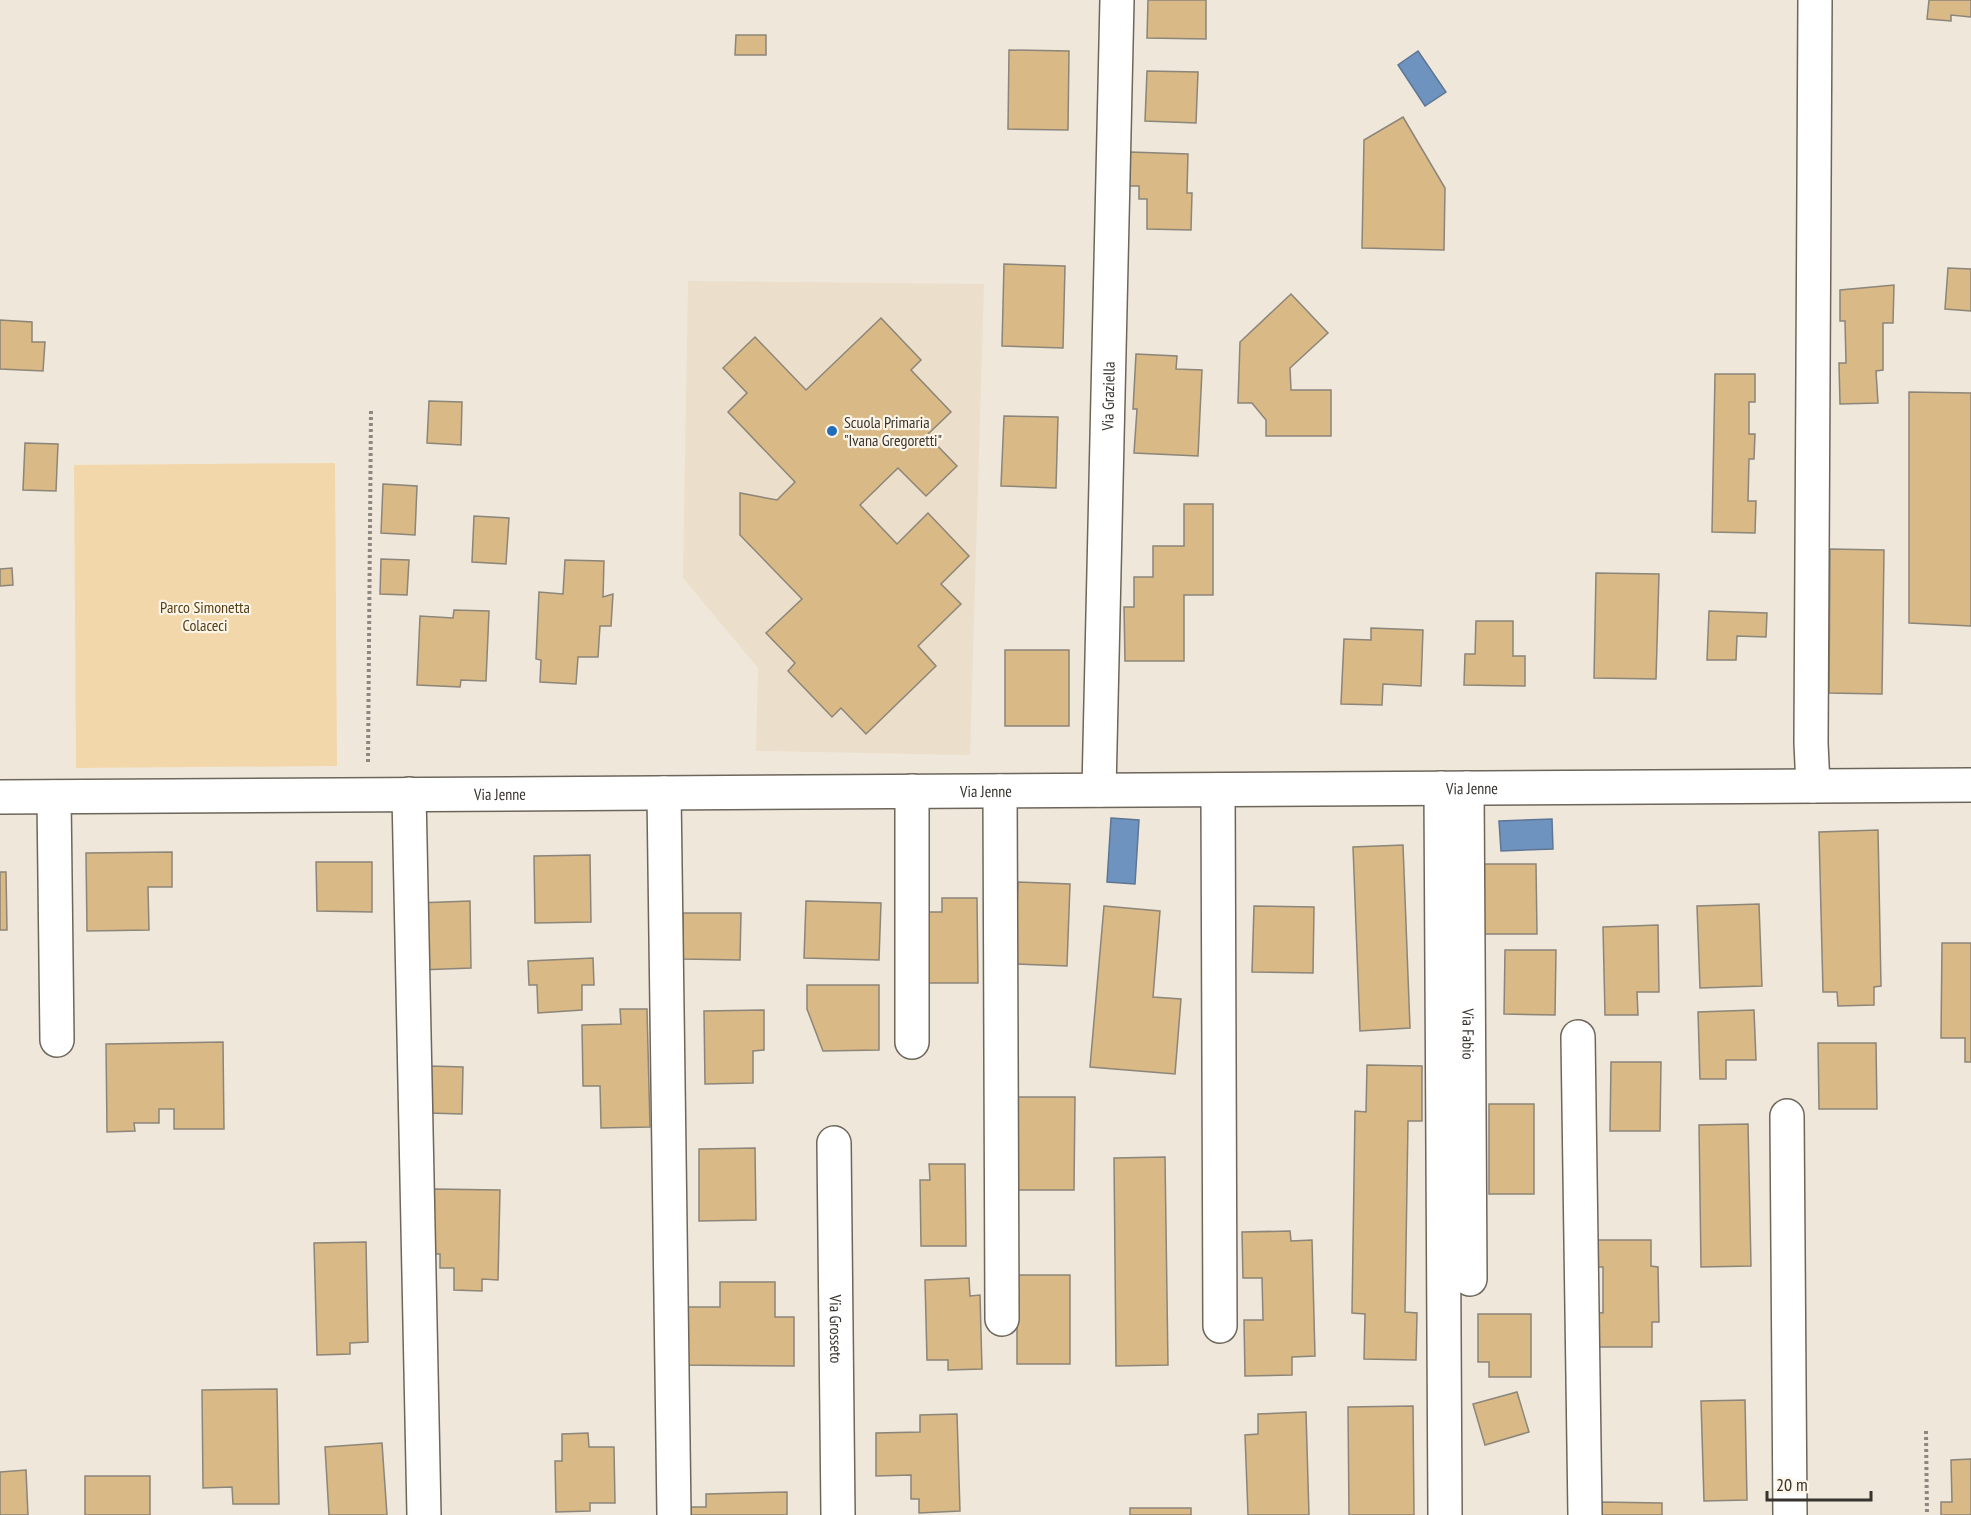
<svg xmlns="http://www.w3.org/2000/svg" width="1971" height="1515" viewBox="0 0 1971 1515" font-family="'PT Sans Narrow',sans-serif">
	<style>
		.built { fill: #ebdfcb }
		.green { fill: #f2d7ab }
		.water { fill: #6e93bf; stroke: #5e7694; stroke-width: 1.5 }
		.building { fill: #d9b985; stroke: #8c8579; stroke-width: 1.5 }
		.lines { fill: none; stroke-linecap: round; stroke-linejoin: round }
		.minor-casing { stroke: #6d665a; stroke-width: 36 }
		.path { stroke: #8e877f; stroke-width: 4; stroke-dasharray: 3 3; stroke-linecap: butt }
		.minor { stroke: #fff; stroke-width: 33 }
		.poi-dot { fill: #216dbc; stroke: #fdf5e8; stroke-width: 2 }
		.labels { text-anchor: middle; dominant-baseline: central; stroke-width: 4.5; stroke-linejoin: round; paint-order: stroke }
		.street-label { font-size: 16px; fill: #37332e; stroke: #fdf5e8 }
		.poi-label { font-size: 16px; fill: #37332e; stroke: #fdf5e8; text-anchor: start }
		.park-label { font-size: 16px; fill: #543d14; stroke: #fdf5e8 }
	</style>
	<rect width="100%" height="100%" fill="#f0e7db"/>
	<!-- built -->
	<polygon class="built" points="688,281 984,284 970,755 756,751 758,668 683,578"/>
	<!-- green -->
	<polygon class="green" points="335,463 337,766 76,768 74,465"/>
	<!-- water -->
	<g class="water">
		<polygon points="1418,51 1446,92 1425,106 1398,65"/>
		<polygon points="1111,818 1139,820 1135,884 1107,882"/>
		<polygon points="1552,819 1553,849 1501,851 1499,821"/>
	</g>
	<!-- building -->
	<g class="building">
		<polygon points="1148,0 1206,0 1206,39 1147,38"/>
		<polygon points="1929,0 1971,0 1971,17 1951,15 1951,21 1927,19"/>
		<polygon points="736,35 766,35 766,55 735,55"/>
		<polygon points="1009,50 1069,51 1068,130 1008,129"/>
		<polygon points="1147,71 1198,72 1196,123 1145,121"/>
		<polygon points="1403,117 1445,188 1444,250 1362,248 1364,140"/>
		<polygon points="1130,152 1188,154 1187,193 1192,193 1191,230 1147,229 1147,199 1139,199 1139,186 1129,186"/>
		<polygon points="1004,264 1065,266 1063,348 1002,346"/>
		<polygon points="1948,268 1971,269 1971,311 1945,309"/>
		<polygon points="1894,285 1893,323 1883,323 1883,370 1876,371 1878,403 1840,404 1839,363 1846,363 1845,321 1840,321 1840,290"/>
		<polygon points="1291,294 1328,333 1290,368 1291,390 1331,390 1331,436 1266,436 1266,420 1252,403 1238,403 1240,342"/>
		<polygon points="881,318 921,360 911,370 951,412 927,435 957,466 926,496 898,468 860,505 897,544 928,513 969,556 941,584 961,604 918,646 936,666 866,734 841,708 832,717 788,671 795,663 766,633 802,599 740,535 740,493 777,500 795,482 728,412 747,393 723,368 755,337 806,390"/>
		<polygon points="0,320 32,322 32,342 45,342 43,371 0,369"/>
		<polygon points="1136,354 1177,356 1176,369 1202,370 1198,456 1134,453 1137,409 1133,409"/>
		<polygon points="1715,374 1755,374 1755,402 1749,402 1749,434 1755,434 1754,459 1749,459 1748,501 1756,501 1755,533 1712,532"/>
		<polygon points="1909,392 1971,393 1971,626 1909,623"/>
		<polygon points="429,401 462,402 461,445 427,443"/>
		<polygon points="1004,416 1058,417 1056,488 1001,486"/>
		<polygon points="25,443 58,444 56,491 23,490"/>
		<polygon points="383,484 417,486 415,535 381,533"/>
		<polygon points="1184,504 1213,504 1213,595 1184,595 1184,661 1125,661 1124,607 1134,607 1134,577 1153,577 1153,546 1184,546"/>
		<polygon points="474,516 509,518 506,564 472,562"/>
		<polygon points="1830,549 1884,550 1882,694 1829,693"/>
		<polygon points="381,559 409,560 407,595 380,594"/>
		<polygon points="565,560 604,561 603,597 613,594 611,626 600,626 598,657 578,657 576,684 540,682 541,660 536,659 539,592 563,594"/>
		<polygon points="12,568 13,585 0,586 0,569"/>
		<polygon points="1596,573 1659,574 1656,679 1594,678"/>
		<polygon points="454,610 489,611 486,681 461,680 460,687 417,685 420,616 453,618"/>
		<polygon points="1709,611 1767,613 1766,637 1737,636 1736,660 1707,660"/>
		<polygon points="1476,621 1513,621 1513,656 1525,656 1525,686 1464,685 1465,654 1475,654"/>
		<polygon points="1371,628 1423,630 1421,686 1383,684 1382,705 1341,704 1344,639 1371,640"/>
		<rect x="1005" y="650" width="64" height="76"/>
		<polygon points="1878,830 1881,986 1874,987 1874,1005 1838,1006 1837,992 1823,992 1819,832"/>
		<polygon points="1403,845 1410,1028 1360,1031 1353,847"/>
		<polygon points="172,852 172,887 148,887 149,930 87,931 86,853"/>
		<polygon points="590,855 591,922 535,923 534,856"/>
		<polygon points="316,862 372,862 372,912 317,911"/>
		<polygon points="1481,864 1536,864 1537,934 1482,934"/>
		<polygon points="0,872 6,872 7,930 0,930"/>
		<polygon points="1018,882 1070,884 1067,966 1015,964"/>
		<polygon points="942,898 977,898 978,983 927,983 927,912 942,912"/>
		<polygon points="470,901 471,968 419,970 416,903"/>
		<polygon points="806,901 881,903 879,960 804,958"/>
		<polygon points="1759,904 1762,986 1700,988 1697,906"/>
		<polygon points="1104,906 1160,911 1153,997 1181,999 1175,1074 1090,1067"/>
		<polygon points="1254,906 1314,907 1313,973 1252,972"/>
		<polygon points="683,913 741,913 740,960 683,959"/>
		<polygon points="1658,925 1659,992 1637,992 1638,1015 1605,1015 1603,927"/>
		<polygon points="1942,943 1971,943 1971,1062 1965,1062 1965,1038 1941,1038"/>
		<polygon points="1505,950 1556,950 1555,1015 1504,1014"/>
		<polygon points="593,958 594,985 582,985 582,1010 538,1013 537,985 529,985 528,961"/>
		<polygon points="807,985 879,985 879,1050 823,1051 807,1009"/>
		<polygon points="620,1009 647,1009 650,1127 601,1128 600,1086 583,1086 582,1025 621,1024"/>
		<polygon points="764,1010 764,1050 753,1051 753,1083 705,1084 704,1011"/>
		<polygon points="1754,1010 1756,1060 1726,1060 1726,1079 1700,1079 1698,1012"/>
		<polygon points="223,1042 224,1129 174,1129 174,1109 159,1109 159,1123 134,1123 135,1131 107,1132 106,1044"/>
		<polygon points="1818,1043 1876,1043 1877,1109 1819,1109"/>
		<polygon points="1611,1062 1661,1062 1660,1131 1610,1131"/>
		<polygon points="1367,1065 1422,1066 1422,1121 1408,1121 1405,1312 1417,1313 1416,1360 1364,1359 1365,1314 1352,1313 1355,1111 1366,1112"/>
		<polygon points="429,1066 463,1067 462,1114 428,1113"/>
		<polygon points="1014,1097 1075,1097 1074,1190 1014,1190"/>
		<rect x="1489" y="1104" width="45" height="90"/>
		<polygon points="1748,1124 1751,1266 1701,1267 1699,1125"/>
		<polygon points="755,1148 756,1220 699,1221 699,1149"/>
		<polygon points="1165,1157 1168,1365 1116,1366 1114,1158"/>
		<polygon points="929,1164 965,1164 966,1246 921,1246 920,1180 930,1180"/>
		<polygon points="433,1189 500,1190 498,1280 482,1279 482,1291 454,1290 454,1268 440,1268 440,1254 432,1254"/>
		<polygon points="1290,1231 1291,1241 1312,1240 1315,1356 1292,1357 1292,1375 1245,1376 1244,1320 1263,1320 1262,1278 1243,1278 1242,1232"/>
		<polygon points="1594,1240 1651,1240 1651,1266 1658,1267 1659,1322 1652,1322 1652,1347 1592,1347 1592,1312 1603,1313 1603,1267 1595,1267"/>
		<polygon points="366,1242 368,1342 350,1343 350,1354 317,1355 314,1243"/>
		<rect x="1017" y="1275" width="53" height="89"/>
		<polygon points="969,1278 970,1296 980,1295 982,1369 948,1370 948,1360 927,1360 925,1280"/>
		<polygon points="720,1282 775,1282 775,1317 794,1317 794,1366 679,1365 679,1307 720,1307"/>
		<polygon points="1478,1314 1531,1314 1531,1377 1489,1377 1489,1362 1478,1362"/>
		<polygon points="277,1389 279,1504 233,1504 232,1487 203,1488 202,1390"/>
		<polygon points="1517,1392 1529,1432 1485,1445 1473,1404"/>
		<polygon points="1745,1400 1747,1500 1704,1501 1701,1401"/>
		<polygon points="1413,1406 1414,1515 1349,1515 1348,1407"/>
		<polygon points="1306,1412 1309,1515 1248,1515 1245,1435 1258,1434 1258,1414"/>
		<polygon points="957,1414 960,1511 919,1513 919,1499 911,1499 911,1475 876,1476 876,1433 920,1432 920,1415"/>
		<polygon points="588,1433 589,1447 614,1447 615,1503 590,1503 590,1511 556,1512 555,1461 562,1461 562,1434"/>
		<polygon points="382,1443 387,1515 329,1515 325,1447"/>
		<polygon points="1971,1459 1971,1515 1941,1515 1941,1502 1952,1502 1951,1460"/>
		<polygon points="26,1470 28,1515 0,1515 0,1472"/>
		<rect x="85" y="1476" width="65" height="39"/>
		<polygon points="787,1492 787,1515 690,1515 690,1507 706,1507 706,1494"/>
		<polygon points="1600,1502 1662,1503 1662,1515 1600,1515"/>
		<rect x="1130" y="1508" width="61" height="7"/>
	</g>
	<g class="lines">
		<defs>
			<g id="minor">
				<polyline points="1813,786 1811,743 1815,0"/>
				<polyline points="1441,788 1445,1515"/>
				<path id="s1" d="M 1467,788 L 1470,1279"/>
				<path id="s2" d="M 1099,790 L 1117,0"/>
				<polyline points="1218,790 1220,1326"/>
				<polyline points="1000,791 1002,1319"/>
				<polyline points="664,793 674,1515"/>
				<polyline points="409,794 424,1515"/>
				<path id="s3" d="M 0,797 L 1971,785"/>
				<polyline points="54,797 57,1040"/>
				<polyline points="1578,1037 1585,1515"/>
				<polyline points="912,1042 912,791"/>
				<polyline points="1787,1116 1790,1515"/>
				<path id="s4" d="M 834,1143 L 838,1515"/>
			</g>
		</defs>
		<!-- minor casing -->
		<use href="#minor" class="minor-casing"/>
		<!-- path -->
		<g class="path">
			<polyline points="368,762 371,409"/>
			<polyline points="1926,1431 1927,1515"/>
		</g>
		<!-- minor -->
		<use href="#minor" class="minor"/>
	</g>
	<!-- markers -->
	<circle class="poi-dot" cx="832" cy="431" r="6"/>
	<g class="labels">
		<!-- street labels -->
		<g class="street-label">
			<text stroke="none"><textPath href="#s2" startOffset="394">Via Graziella</textPath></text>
			<text stroke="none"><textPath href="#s3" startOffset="1472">Via Jenne</textPath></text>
			<text stroke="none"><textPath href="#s3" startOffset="986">Via Jenne</textPath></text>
			<text stroke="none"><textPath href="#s3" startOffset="500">Via Jenne</textPath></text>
			<text stroke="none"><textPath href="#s1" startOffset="246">Via Fabio</textPath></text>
			<text stroke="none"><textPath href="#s4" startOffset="186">Via Grosseto</textPath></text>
		</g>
		<!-- poi labels -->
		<g class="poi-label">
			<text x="844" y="422">Scuola Primaria<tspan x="844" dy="18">"Ivana Gregoretti"</tspan></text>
		</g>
		<!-- park labels -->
		<g class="park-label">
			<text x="205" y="607">Parco Simonetta<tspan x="205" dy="18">Colaceci</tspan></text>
		</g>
	</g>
	<!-- scale -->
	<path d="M1767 1491v9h104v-9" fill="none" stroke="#37332e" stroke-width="3"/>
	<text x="1776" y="1491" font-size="18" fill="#37332e" stroke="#fdf5e8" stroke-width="4.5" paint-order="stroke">20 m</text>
</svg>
